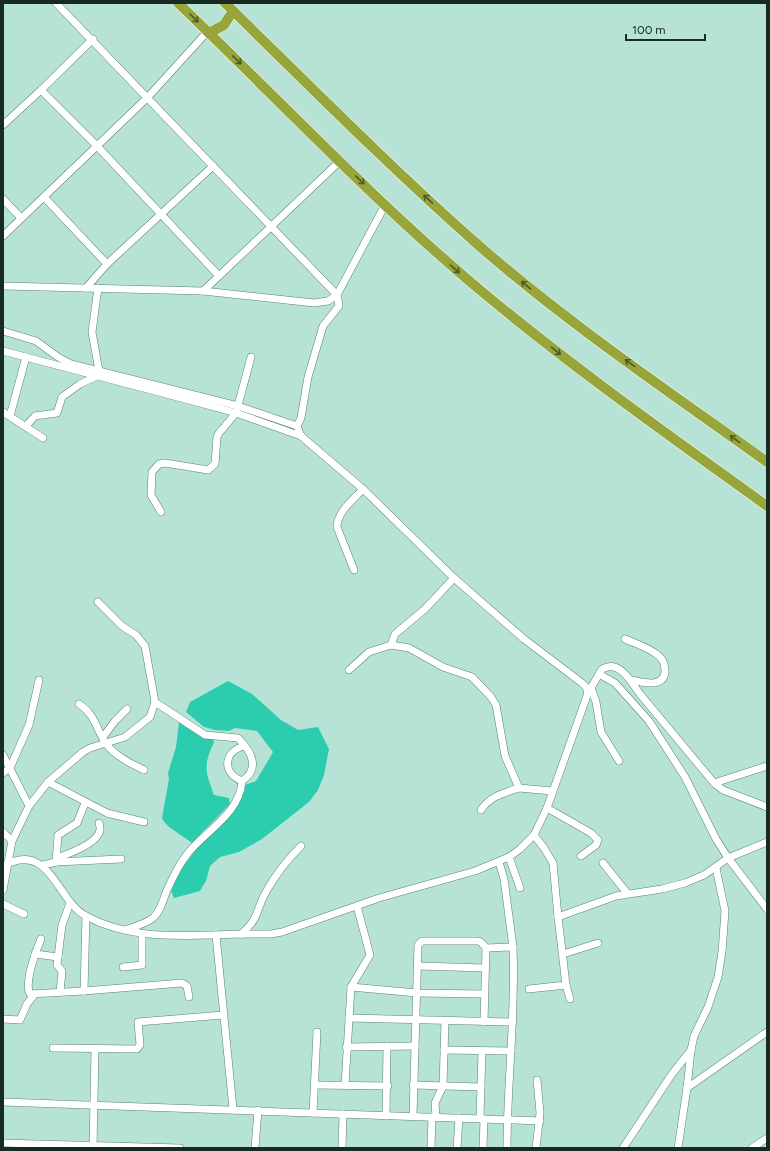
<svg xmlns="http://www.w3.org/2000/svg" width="770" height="1151" viewBox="0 0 770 1151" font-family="Figtree,sans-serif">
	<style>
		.green { fill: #2ccdae }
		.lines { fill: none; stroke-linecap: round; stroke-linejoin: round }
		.minor-casing { stroke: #598378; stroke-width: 8 }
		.highway-casing { stroke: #fff; stroke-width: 11 }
		.minor { stroke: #fff; stroke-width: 7 }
		.highway { stroke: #98a53a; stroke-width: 10 }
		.oneway { stroke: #4b5b2d }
	</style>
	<rect width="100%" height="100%" fill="#b6e3d6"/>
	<!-- green -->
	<g class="green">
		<polygon points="228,681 252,694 281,720 298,730 318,727 329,749 324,775 318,790 309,802 262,839 239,852 220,857 210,866 206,881 200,891 174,898 171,891 180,871 198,847 233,813 245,790 245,785 256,781 273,752 257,731 235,728 229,731 215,730 204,727 186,712 190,702"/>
		<path d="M 179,722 L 200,735 L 213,739 L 214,742 C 203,767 205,770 214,795 L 229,798 L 230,804 L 192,843 C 184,836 165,827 162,818 L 169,779 L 168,773 L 176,747 Z"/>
	</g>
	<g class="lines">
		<defs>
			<g id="minor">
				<polyline points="56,3 337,295 385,205"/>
				<polyline points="41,90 93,39"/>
				<polyline points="3,125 41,90 97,146 219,276 340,161"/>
				<polyline points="44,197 107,264 213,166"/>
				<polyline points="3,199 21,218"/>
				<polyline points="3,236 148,97 208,31"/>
				<polyline points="3,286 203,291 314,303 328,301 337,295 339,306 323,326 308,377 301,418 297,426 301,436"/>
				<polyline points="86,288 107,264"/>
				<polyline points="98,288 92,332 99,371"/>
				<polyline points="203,291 219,276"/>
				<polyline points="3,331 36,341 58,357 71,364 238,406 297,426"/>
				<path d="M 3,351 L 189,400 L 236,413 L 301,436 L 363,489 L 454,578 L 524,639 L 582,683 L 586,687 L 588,693 L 547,808 L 534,835 L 520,849 L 509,857 L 475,871 L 379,898 L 282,932 L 271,934 C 252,934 234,934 216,935 C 172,936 126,938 86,916 C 56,900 50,840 3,866"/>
				<polyline points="3,412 43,438"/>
				<polyline points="10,416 26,357"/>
				<polyline points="26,426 35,416 57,413 62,397 80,384 97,376"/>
				<polyline points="161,512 151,495 152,472 159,464 165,463 208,470 215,464 217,437 219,433 236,413 251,357"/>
				<path d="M 354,570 L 337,527 C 337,512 353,500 363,489"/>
				<path d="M 625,639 C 636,644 651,648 660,657 C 664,661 665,667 665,672 C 663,689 641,682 631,680"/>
				<polyline points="391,645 395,634 425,609 454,578"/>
				<polyline points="349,670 369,652 391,645 409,648 443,667 472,677 491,697 496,705 505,756 519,788 552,791"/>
				<polyline points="591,688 596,702 601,732 619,761"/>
				<path d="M 588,693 L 602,669 C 620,659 631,682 640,694 L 714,783 L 723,790 L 767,807"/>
				<path d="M 155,702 L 205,735 L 238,738 C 251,751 261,768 242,781"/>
				<path d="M 79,704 C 96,715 96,730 107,745 C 117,757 130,763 144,770"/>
				<polyline points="103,737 115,721 127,709"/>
				<polyline points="3,755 29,806"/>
				<polyline points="3,773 10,768 29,725 39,680"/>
				<path d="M 242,781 C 222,773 223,752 244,746"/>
				<polyline points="48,782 107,813 144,822"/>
				<polyline points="714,783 767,766"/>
				<polyline points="547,808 591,833 598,840 596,845 581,856"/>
				<path d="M 481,810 C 490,796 504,793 519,788"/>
				<polyline points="3,832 12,841"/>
				<polyline points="534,835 544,848 553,863 558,917 616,896 662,889 685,883 704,875 728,858 716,839 685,777 649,721 615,683 599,674"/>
				<polyline points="767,842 728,858 767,909"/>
				<polyline points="509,857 520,888"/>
				<path d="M 57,858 C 68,854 94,845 99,833 C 101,830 100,826 99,823"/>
				<polyline points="56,862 58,835 77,823 85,803"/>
				<polyline points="499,862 504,879 513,947"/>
				<polyline points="603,863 627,893"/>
				<polyline points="43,865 56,862 121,859"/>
				<polyline points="3,890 12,841 29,806 48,782 83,752 90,748 125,737 150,717 155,702 145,646 136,635 122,626 98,602"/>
				<polyline points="3,904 24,914"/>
				<polyline points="558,917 566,985 570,999"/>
				<path d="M 125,930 C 134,927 145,924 153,918 C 162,910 163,898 168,888 C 173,877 180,863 188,853 C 207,830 240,813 242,781"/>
				<path d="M 241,934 C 261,917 255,910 267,890 C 276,874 288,859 301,846"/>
				<polyline points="216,935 233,1109"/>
				<path d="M 41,939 C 36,950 24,983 30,994 L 84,991 L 182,983 L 187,986 L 189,997"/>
				<polyline points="35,954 58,957"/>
				<polyline points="563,954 598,943"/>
				<polyline points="419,966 485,968"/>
				<polyline points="123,967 142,965 142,934"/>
				<polyline points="351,987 417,993 484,994"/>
				<polyline points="529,989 566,985"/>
				<polyline points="84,991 86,916"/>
				<polyline points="60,992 62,971 57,965 62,925 70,903"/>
				<polyline points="349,1018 513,1022"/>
				<polyline points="3,1019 20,1020 27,1004 34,995"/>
				<path d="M 484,1022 L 486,948 L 513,947 C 516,1014 507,1081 507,1148"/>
				<polyline points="346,1047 415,1046"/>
				<polyline points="53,1048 137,1049 140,1045 138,1022 223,1015"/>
				<polyline points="444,1050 511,1051"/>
				<polyline points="315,1085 388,1086"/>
				<polyline points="345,1085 351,987 370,955 357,906"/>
				<polyline points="413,1085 481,1087"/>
				<polyline points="687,1088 767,1032"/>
				<polyline points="3,1102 540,1121"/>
				<polyline points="313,1113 317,1032"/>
				<polyline points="386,1116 387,1046"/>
				<polyline points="413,1116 418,945 422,941 478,941 481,942 486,948"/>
				<polyline points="436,1117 435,1103 443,1086 445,1022"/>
				<polyline points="480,1118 482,1051"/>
				<polyline points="3,1143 180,1148"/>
				<polyline points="93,1148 95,1050"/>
				<polyline points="255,1148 258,1110"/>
				<polyline points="342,1148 343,1114"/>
				<polyline points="431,1148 432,1117"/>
				<polyline points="457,1148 459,1118"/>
				<polyline points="483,1148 484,1119"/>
				<polyline points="536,1148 540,1113 537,1080"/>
				<polyline points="623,1148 672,1074 691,1050"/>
				<polyline points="678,1148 687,1088 691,1050 694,1036 708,1007 718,977 722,952 725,911 716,868"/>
				<polyline points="752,1148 767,1138"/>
			</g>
			<g id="highway">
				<path d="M 178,3 C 278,99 374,201 480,290 C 572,367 670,436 767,506"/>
				<path d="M 225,3 C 308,84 389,166 476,243 C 567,323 668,391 767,462"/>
				<polyline points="209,33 224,25 233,11"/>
			</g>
		</defs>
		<!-- minor casing -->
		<use href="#minor" class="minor-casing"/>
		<!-- highway casing -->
		<use href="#highway" class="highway-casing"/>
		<!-- minor -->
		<use href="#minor" class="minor"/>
		<!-- highway -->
		<use href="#highway" class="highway"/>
	</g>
	<!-- one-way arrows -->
	<defs><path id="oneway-shaft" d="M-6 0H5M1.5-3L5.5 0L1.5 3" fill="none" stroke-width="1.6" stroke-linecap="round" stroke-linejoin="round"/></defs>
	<g class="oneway">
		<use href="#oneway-shaft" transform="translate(194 18) rotate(44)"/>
		<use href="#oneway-shaft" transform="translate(237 60) rotate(44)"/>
		<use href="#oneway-shaft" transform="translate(360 180) rotate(44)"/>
		<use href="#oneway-shaft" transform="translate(428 199) rotate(-137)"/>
		<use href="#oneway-shaft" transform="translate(455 269) rotate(41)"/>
		<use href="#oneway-shaft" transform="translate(526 285) rotate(-140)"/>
		<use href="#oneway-shaft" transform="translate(556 351) rotate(39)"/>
		<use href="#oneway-shaft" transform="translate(630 363) rotate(-144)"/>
		<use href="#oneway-shaft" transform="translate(735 439) rotate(-144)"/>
	</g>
	<!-- border -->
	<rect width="770" height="1151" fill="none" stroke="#182a25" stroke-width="8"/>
	<!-- scale -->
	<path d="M626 34v6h79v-6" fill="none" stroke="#182a25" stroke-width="2"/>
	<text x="632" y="34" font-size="12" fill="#182a25" stroke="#b6e3d6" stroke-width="3" paint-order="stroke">100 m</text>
</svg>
